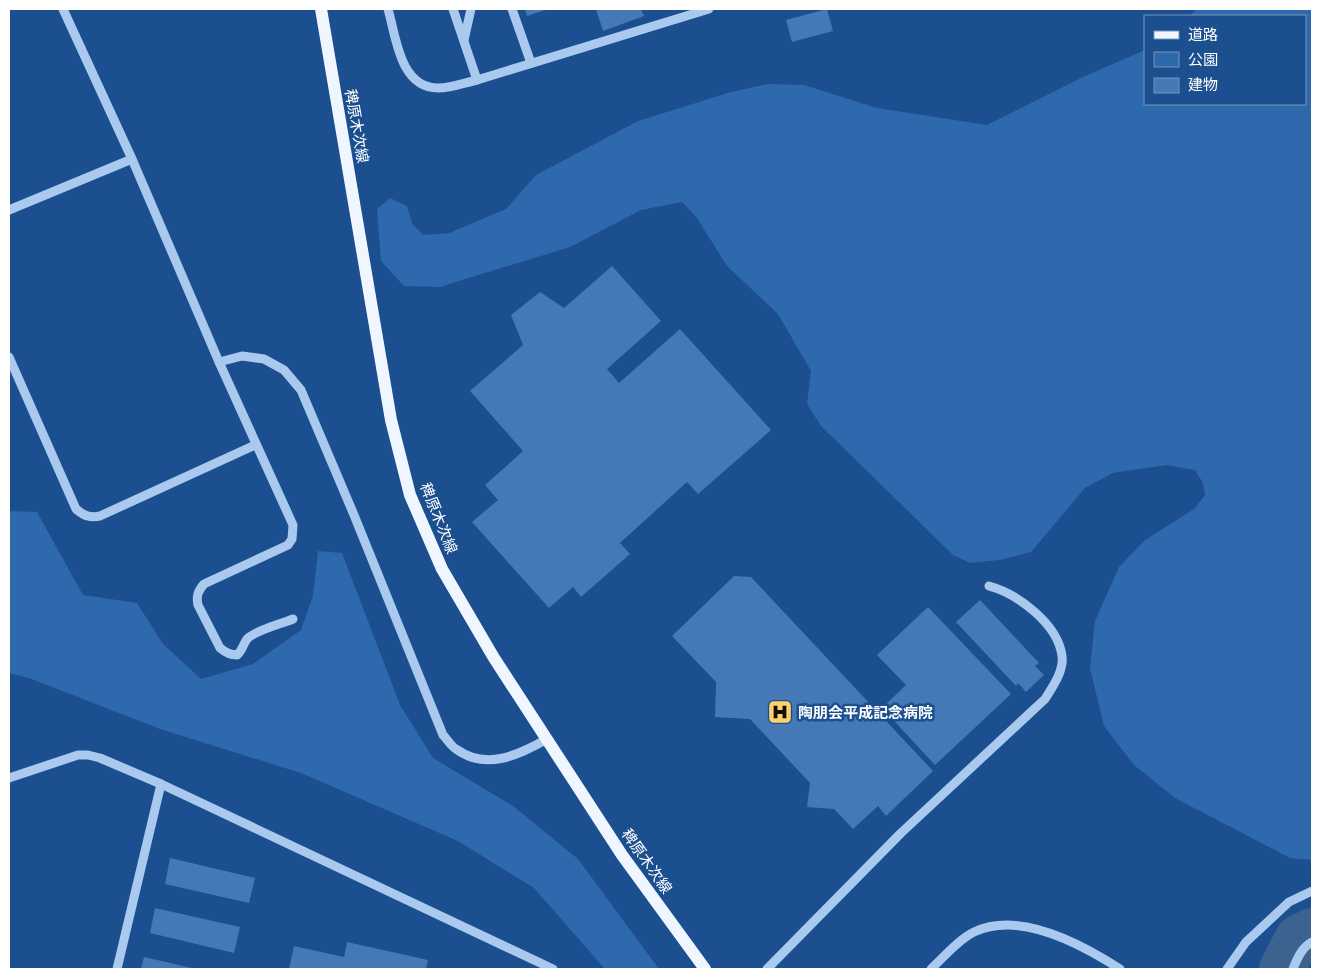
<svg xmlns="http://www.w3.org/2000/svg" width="1321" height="978" viewBox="0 0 1321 978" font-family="'PT Sans','Noto Sans JP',sans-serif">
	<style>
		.green { fill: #2e69ad }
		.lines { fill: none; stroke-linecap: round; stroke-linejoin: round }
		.river { stroke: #3c6290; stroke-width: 46 }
		.building { fill: #4478b7 }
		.minor { stroke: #a9c9ee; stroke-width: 9 }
		.major { stroke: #f0f6ff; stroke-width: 12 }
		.labels { text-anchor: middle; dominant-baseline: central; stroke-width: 5; stroke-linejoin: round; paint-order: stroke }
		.street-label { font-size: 15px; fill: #fff; stroke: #1b4f8f }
		.poi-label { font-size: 15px; font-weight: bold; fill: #fff; stroke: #1b4f8f; text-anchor: start }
	</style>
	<rect width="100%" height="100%" fill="#1b4f8f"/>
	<!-- green -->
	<g class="green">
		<polygon points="1197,9 1312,9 1312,860 1290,858 1175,798 1134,765 1104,726 1090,668 1095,621 1119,567 1145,540 1194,509 1205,495 1203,483 1195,470 1166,465 1113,473 1085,488 1031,552 1000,560 970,563 953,555 821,426 807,404 811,371 778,314 727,266 697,218 682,202 641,210 570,247 475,276 440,287 404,286 381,261 377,209 390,198 407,206 412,223 423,235 449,233 506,209 536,175 638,121 731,92 768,84 804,85 877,108 987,125 1085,76 1145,50 1145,104 1305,104 1305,16 1189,16"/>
		<polygon points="9,511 37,512 83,595 137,603 163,644 201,679 253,664 301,630 313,596 318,551 342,553 400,705 433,758 513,806 578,859 659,969 605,969 534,888 458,841 301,773 160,729 29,678 9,673"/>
	</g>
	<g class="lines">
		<!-- river -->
		<polyline class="river" points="1282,969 1298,938 1312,931"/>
	</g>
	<!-- building -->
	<g class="building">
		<polygon points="525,9 548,9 527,16"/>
		<polygon points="596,9 641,9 644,16 603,31"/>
		<polygon points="827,9 833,31 792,42 786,20"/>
		<polygon points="612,266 661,321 607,369 619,383 680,329 771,430 698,494 687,482 620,543 630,554 581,597 573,587 549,608 472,522 498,500 485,485 523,451 470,391 523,345 511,315 540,292 564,308"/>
		<polygon points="734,576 751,577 933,771 886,816 878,806 853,829 834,809 807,807 810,783 750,719 715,717 716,682 672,636"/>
		<polygon points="980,600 1039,663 1035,666 1044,675 1026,692 1018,683 1016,686 956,622"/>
		<polygon points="928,607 1011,694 935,765 882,708 906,685 877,655"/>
		<polygon points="170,858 255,878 249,903 165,884"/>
		<polygon points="155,908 240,927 234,953 150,933"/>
		<polygon points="347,942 428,960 426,969 289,969 294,946 344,957"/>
		<polygon points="144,957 192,968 192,969 141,969"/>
	</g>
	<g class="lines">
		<!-- minor -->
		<g class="minor">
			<path d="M 63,9 L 132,159 L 219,362 L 293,525 L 292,539 L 288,545 L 204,584 C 198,591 196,596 198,605 L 220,648 C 226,653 230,655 237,655 C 243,650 243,643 248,638 C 257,630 281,624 293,619"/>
			<path d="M 388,9 C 396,37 400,88 438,88 C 451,88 464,83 477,80 L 709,9"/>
			<polyline points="453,9 477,80"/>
			<polyline points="512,9 531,63"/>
			<polyline points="464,40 471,9"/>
			<polyline points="9,210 132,159"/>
			<path d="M 9,357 L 76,509 C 84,516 90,518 100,516 L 255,445"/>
			<path d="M 219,362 L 242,356 L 264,359 L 284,370 L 301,390 L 354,515 L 443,735 C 447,739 451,746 456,749 C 486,771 519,755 547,739"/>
			<polyline points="9,778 78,755 88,755 100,758 161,784 553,969"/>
			<polyline points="117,969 161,784"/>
			<path d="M 767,969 L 901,833 L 1045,699 C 1053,686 1064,671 1062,656 C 1058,624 1018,594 989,586"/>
			<path d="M 931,969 C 943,958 959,939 974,932 C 1020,910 1083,945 1120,969"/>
			<polyline points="1227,969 1246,942 1289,902 1312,891"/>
			<path d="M 1293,969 C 1297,959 1302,947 1312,942"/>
		</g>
		<!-- major -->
		<polyline class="major" points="321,9 391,420 410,495 442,569 494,658 622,855 705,969"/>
	</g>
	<!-- icons -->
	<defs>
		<symbol id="hospital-square" viewBox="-11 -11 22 22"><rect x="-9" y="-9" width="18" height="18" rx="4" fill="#ffd166" stroke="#1b4f8f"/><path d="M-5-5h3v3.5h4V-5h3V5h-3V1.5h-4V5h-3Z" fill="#111"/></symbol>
	</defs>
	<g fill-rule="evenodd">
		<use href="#hospital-square" x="766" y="698" width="28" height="28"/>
	</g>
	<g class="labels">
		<!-- street labels -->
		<g class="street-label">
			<text transform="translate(357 126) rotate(80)">稗原木次線</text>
			<text transform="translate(439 518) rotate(68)">稗原木次線</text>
			<text transform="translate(647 861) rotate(55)">稗原木次線</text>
		</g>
		<!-- poi labels -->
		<g class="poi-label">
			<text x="798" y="712">陶朋会平成記念病院</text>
		</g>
	</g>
	<!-- border -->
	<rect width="1321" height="978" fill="none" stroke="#ffffff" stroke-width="20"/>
	<!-- legend -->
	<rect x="1144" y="15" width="162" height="90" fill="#1b4f8f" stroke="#7695bc"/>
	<rect x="1154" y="31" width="25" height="8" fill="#f0f6ff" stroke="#7695bc"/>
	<text x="1188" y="40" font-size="15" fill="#ffffff">道路</text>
	<rect x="1154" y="52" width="25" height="15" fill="#2e69ad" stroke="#7695bc"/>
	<text x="1188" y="65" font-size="15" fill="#ffffff">公園</text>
	<rect x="1154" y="78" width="25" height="15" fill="#4478b7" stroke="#7695bc"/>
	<text x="1188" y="90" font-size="15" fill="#ffffff">建物</text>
</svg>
